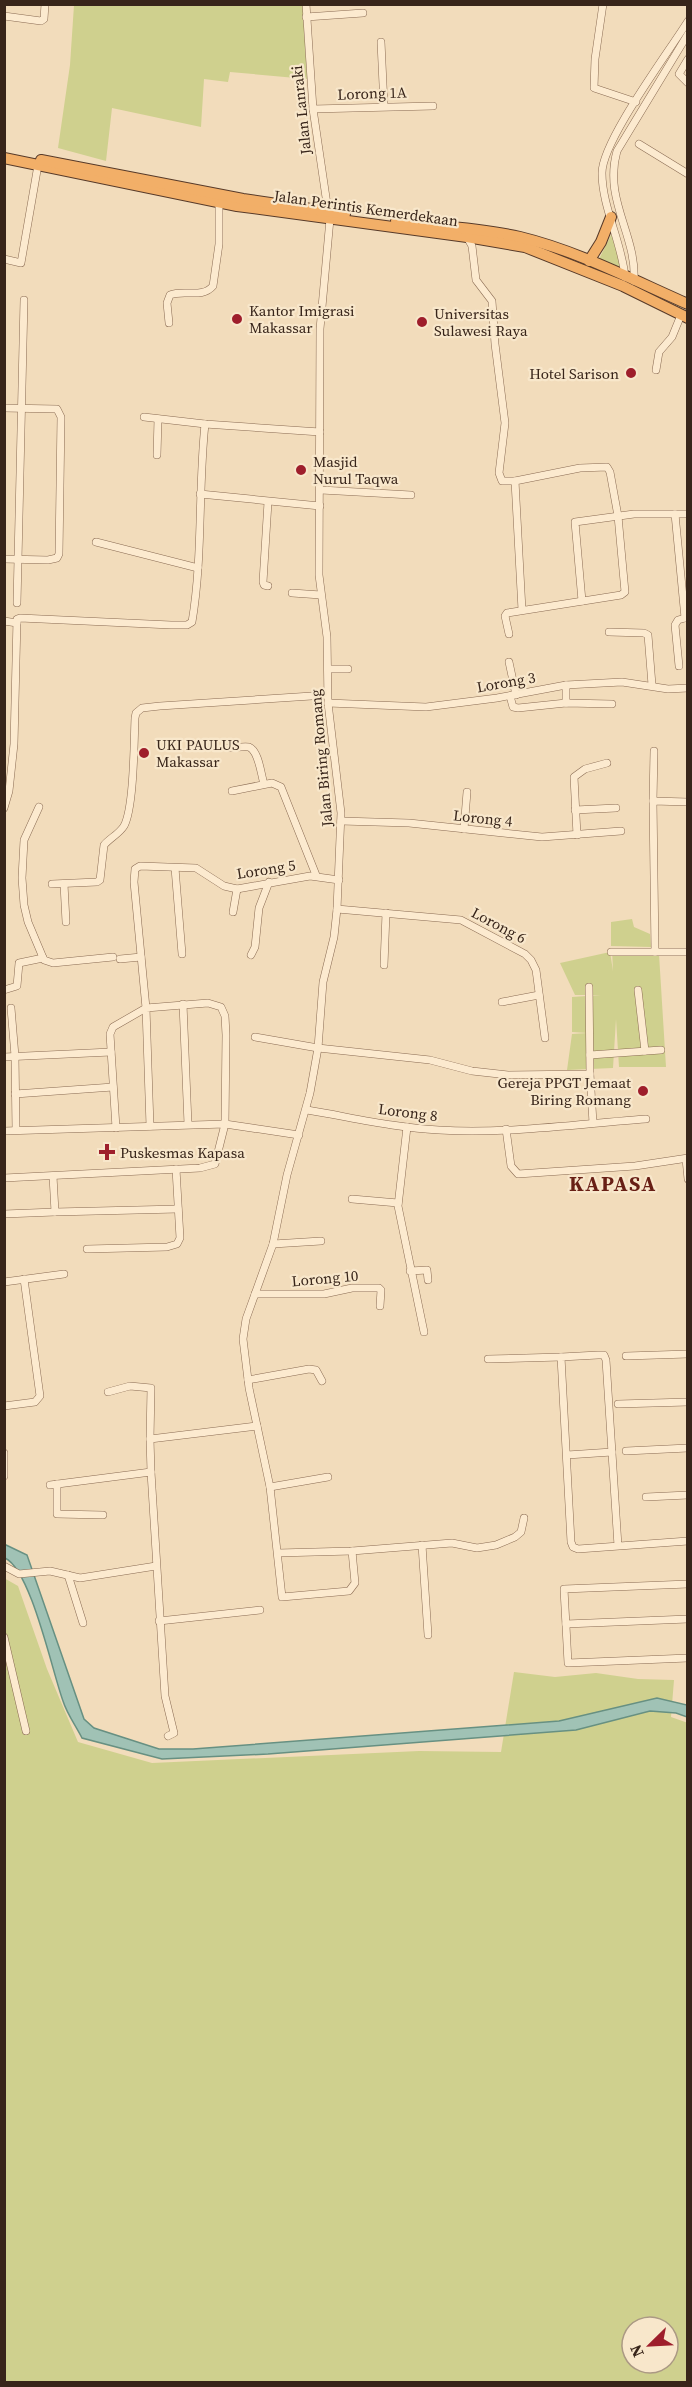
<svg xmlns="http://www.w3.org/2000/svg" width="692" height="2387" viewBox="0 0 692 2387" font-family="'Source Serif 4',serif">
	<style>
		.green { fill: #cfd08e; fill-rule: evenodd }
		.water { fill: #a0c2b5; stroke: #679082; stroke-width: 1.5 }
		.lines { fill: none; stroke-linecap: round; stroke-linejoin: round }
		.minor-casing { stroke: #8a6b53; stroke-width: 8 }
		.trunk-casing { stroke: #573a29; stroke-width: 12 }
		.minor { stroke: #fceacf; stroke-width: 7 }
		.trunk { stroke: #f2af68; stroke-width: 10 }
		.poi-dot { fill: #9e1e2b; stroke: #f8e7cb; stroke-width: 2 }
		.labels { text-anchor: middle; dominant-baseline: central; stroke-width: 4.5; stroke-linejoin: round; paint-order: stroke }
		.street-label { font-size: 15px; fill: #38251a; stroke: #f8e7cb }
		.poi-label { font-size: 15px; fill: #38251a; stroke: #f8e7cb; text-anchor: start }
		.district-label { font-size: 21px; font-weight: bold; letter-spacing: 1.5px; fill: #681f15; stroke: #f8e7cb }
	</style>
	<rect width="100%" height="100%" fill="#f2dcbb"/>
	<!-- green -->
	<g class="green">
		<polygon points="74,5 303,5 307,79 230,72 228,82 204,79 201,127 112,108 106,161 58,148 70,65"/>
		<polygon points="614,229 620,268 598,261"/>
		<polygon points="632,919 634,927 650,934 651,947 611,946 611,922"/>
		<polygon points="612,950 659,954 666,1067 619,1067 616,1019 613,1068 567,1070 572,1034 588,1033 572,1032 572,997 601,995 575,995 560,963 610,952 613,971"/>
		<path d="M 4,1578 L 18,1586 L 47,1669 L 78,1742 L 152,1763 L 419,1751 L 501,1752 L 514,1672 L 555,1677 L 596,1673 L 638,1679 L 674,1680 L 671,1717 L 688,1723 L 687,2382 L 5,2382 ZM 632,2327 L 668,2327 L 668,2363 L 632,2363 Z"/>
	</g>
	<!-- water -->
	<path class="water" d="M 4,1544 L 27,1555 L 84,1719 L 94,1728 L 159,1749 L 193,1749 L 559,1721 L 657,1698 L 687,1705 L 687,1717 L 676,1713 L 650,1711 L 576,1730 L 268,1754 L 162,1759 L 82,1738 C 76,1726 67,1714 63,1701 C 52,1671 31,1570 5,1558 Z"/>
	<g class="lines">
		<defs>
			<g id="minor">
				<polyline points="306,4 313,109 328,211"/>
				<polyline points="603,4 595,59 594,88 636,102"/>
				<polyline points="4,16 41,21 44,19 45,4"/>
				<polyline points="306,17 363,13"/>
				<polyline points="381,42 384,106"/>
				<polyline points="688,59 679,74 688,83"/>
				<polyline points="313,109 433,106"/>
				<polyline points="639,144 688,174"/>
				<polyline points="330,219 320,329 319,575 327,637 328,703 341,813 337,909 334,937 323,982 318,1048 310,1093 287,1175 273,1244 246,1319 243,1339 249,1388 270,1487 282,1597 349,1591 355,1583 352,1551"/>
				<polyline points="467,237 472,246 476,280 492,301 495,344 505,423 499,473 502,481 515,481"/>
				<polyline points="4,259 21,263 38,165"/>
				<path d="M 625,277 C 622,243 602,207 602,173 C 602,141 668,53 688,21"/>
				<path d="M 634,281 C 637,235 603,200 617,151 L 688,34"/>
				<path d="M 169,323 L 167,303 L 170,295 C 184,289 202,299 213,286 L 219,244 L 219,202"/>
				<polyline points="656,370 659,352 672,337 681,315"/>
				<polyline points="4,408 57,409 61,417 59,554 57,558 48,560 4,559"/>
				<polyline points="144,417 205,424 320,432"/>
				<polyline points="157,455 158,419"/>
				<polyline points="321,490 411,495"/>
				<polyline points="200,494 320,506"/>
				<polyline points="675,514 685,618 688,617"/>
				<polyline points="96,542 198,568"/>
				<polyline points="268,586 264,585 263,582 268,502"/>
				<polyline points="292,593 321,595"/>
				<polyline points="582,601 575,522 634,514 688,514"/>
				<polyline points="17,603 24,300"/>
				<polyline points="4,621 17,623"/>
				<polyline points="609,632 644,633 648,635 652,685"/>
				<polyline points="509,634 505,616 507,613 621,595 625,592 618,516 610,472 607,467 580,468 515,481 522,610"/>
				<polyline points="509,662 516,695"/>
				<polyline points="679,666 675,625 678,620 685,618"/>
				<polyline points="328,669 348,669"/>
				<polyline points="566,685 566,703"/>
				<polyline points="510,696 513,707 518,708 566,703 612,704"/>
				<polyline points="328,703 426,707 497,698 566,685 622,682 668,689 688,688"/>
				<path d="M 228,748 C 234,748 243,746 249,747 C 259,751 261,775 264,784"/>
				<polyline points="232,791 272,783 281,787 316,875"/>
				<polyline points="653,801 654,751"/>
				<polyline points="39,807 24,840 22,878 24,905 28,922 44,960 53,963 113,957"/>
				<path d="M 4,808 L 9,791 L 14,744 L 17,619 L 20,618 L 171,625 L 187,625 L 192,622 C 203,557 198,490 205,424"/>
				<polyline points="575,810 616,808"/>
				<polyline points="341,821 409,823 542,837 621,831"/>
				<polyline points="464,829 467,792"/>
				<polyline points="577,835 574,777 585,769 607,763"/>
				<polyline points="175,868 182,954"/>
				<path d="M 52,884 L 97,882 L 100,880 L 104,845 C 110,838 119,834 124,826 C 134,808 134,741 135,718 L 136,713 L 142,708 L 160,706 L 327,695"/>
				<polyline points="64,884 66,922"/>
				<polyline points="337,909 461,920 525,954 531,960 536,970 545,1038"/>
				<polyline points="233,912 237,889"/>
				<polyline points="611,952 688,952"/>
				<polyline points="655,952 653,801 688,802"/>
				<polyline points="251,955 255,947 259,908 269,882"/>
				<polyline points="120,959 141,957"/>
				<polyline points="384,965 386,913"/>
				<polyline points="4,990 17,986 19,963 43,958"/>
				<polyline points="638,990 645,1051"/>
				<polyline points="502,1002 539,995"/>
				<polyline points="183,1004 188,1124"/>
				<polyline points="11,1008 15,1056 16,1130"/>
				<polyline points="255,1037 318,1048 430,1060 472,1071 508,1075 590,1074 589,987"/>
				<polyline points="590,1055 661,1050"/>
				<polyline points="4,1057 111,1052"/>
				<polyline points="590,1074 593,1123"/>
				<polyline points="15,1094 113,1087"/>
				<path d="M 307,1110 C 350,1117 395,1128 439,1130 C 508,1134 578,1124 646,1119"/>
				<polyline points="407,1127 398,1206 424,1332"/>
				<polyline points="116,1128 110,1034 113,1027 146,1008 134,882 135,869 140,866 196,868 224,886 237,889 310,876 339,880"/>
				<polyline points="506,1129 511,1166 518,1174 635,1166 688,1158"/>
				<polyline points="4,1131 225,1124 299,1135"/>
				<polyline points="686,1159 688,1179"/>
				<polyline points="4,1178 200,1168 215,1164 225,1124 226,1035 225,1016 221,1007 208,1003 146,1008 150,1126"/>
				<polyline points="352,1199 398,1203"/>
				<polyline points="55,1212 178,1209"/>
				<polyline points="4,1214 55,1212 53,1176"/>
				<polyline points="273,1244 321,1241"/>
				<polyline points="87,1249 167,1247 177,1244 180,1238 176,1169"/>
				<polyline points="410,1271 427,1270 428,1280"/>
				<polyline points="4,1282 64,1274"/>
				<polyline points="255,1294 324,1294 352,1288 379,1288 381,1290 380,1306"/>
				<polyline points="626,1356 688,1354"/>
				<polyline points="488,1359 561,1357"/>
				<polyline points="248,1380 309,1369 316,1370 322,1381"/>
				<polyline points="108,1392 130,1386 151,1388 150,1439"/>
				<polyline points="618,1404 688,1402"/>
				<polyline points="4,1406 35,1402 40,1396 24,1279"/>
				<polyline points="626,1451 688,1448"/>
				<polyline points="4,1453 4,1476"/>
				<polyline points="567,1455 612,1452"/>
				<polyline points="151,1472 150,1439 257,1426"/>
				<polyline points="57,1484 57,1514 103,1515"/>
				<polyline points="50,1485 151,1472 165,1696 174,1733 168,1736"/>
				<polyline points="270,1487 328,1477"/>
				<polyline points="646,1497 688,1495"/>
				<polyline points="422,1545 428,1635"/>
				<polyline points="618,1546 606,1360 604,1355 598,1355 561,1357 571,1542 573,1547 578,1549 688,1541"/>
				<polyline points="278,1553 352,1551 452,1543 477,1548 496,1545 515,1537 521,1532 524,1518"/>
				<polyline points="4,1566 19,1574 50,1571 80,1578 156,1566"/>
				<polyline points="68,1575 83,1623"/>
				<polyline points="688,1584 564,1589 568,1663 688,1658"/>
				<polyline points="159,1621 260,1610"/>
				<polyline points="566,1624 688,1619"/>
				<polyline points="4,1637 26,1731"/>
			</g>
			<g id="trunk">
				<polyline points="4,158 237,206 467,237 525,247 623,286 688,318"/>
				<polyline points="41,160 243,199 345,214"/>
				<path d="M 396,221 C 437,226 480,228 520,237 C 578,251 633,280 688,304"/>
				<polyline points="589,261 601,242 611,217"/>
			</g>
		</defs>
		<!-- minor casing -->
		<use href="#minor" class="minor-casing"/>
		<!-- trunk casing -->
		<use href="#trunk" class="trunk-casing"/>
		<!-- minor -->
		<use href="#minor" class="minor"/>
		<!-- trunk -->
		<use href="#trunk" class="trunk"/>
	</g>
	<!-- markers -->
	<g class="poi-dot">
		<circle cx="237" cy="319" r="6"/>
		<circle cx="422" cy="322" r="6"/>
		<circle cx="631" cy="373" r="6"/>
		<circle cx="301" cy="470" r="6"/>
		<circle cx="144" cy="753" r="6"/>
		<circle cx="643" cy="1091" r="6"/>
		<path d="M104 1143h6v6h6v6h-6v6h-6v-6h-6v-6h6z"/>
	</g>
	<g class="labels">
		<!-- street labels -->
		<g class="street-label">
			<text transform="translate(372 93) rotate(-2)">Lorong 1A</text>
			<text transform="translate(301 110) rotate(-96)">Jalan Lanraki</text>
			<text transform="translate(366 208) rotate(8)">Jalan Perintis Kemerdekaan</text>
			<text transform="translate(506 682) rotate(-10)">Lorong 3</text>
			<text transform="translate(321 758) rotate(-95)">Jalan Biring Romang</text>
			<text transform="translate(483 818) rotate(6)">Lorong 4</text>
			<text transform="translate(266 869) rotate(-9)">Lorong 5</text>
			<text transform="translate(499 925) rotate(28)">Lorong 6</text>
			<text transform="translate(408 1112) rotate(7)">Lorong 8</text>
			<text transform="translate(325 1278) rotate(-5)">Lorong 10</text>
		</g>
		<!-- poi labels -->
		<g class="poi-label">
			<text x="249" y="310">Kantor Imigrasi<tspan x="249" dy="17">Makassar</tspan></text>
			<text x="434" y="313">Universitas<tspan x="434" dy="17">Sulawesi Raya</tspan></text>
			<text x="619" y="373" text-anchor="end">Hotel Sarison</text>
			<text x="313" y="461">Masjid<tspan x="313" dy="17">Nurul Taqwa</tspan></text>
			<text x="156" y="744">UKI PAULUS<tspan x="156" dy="17">Makassar</tspan></text>
			<text x="631" y="1082" text-anchor="end">Gereja PPGT Jemaat<tspan x="631" dy="17">Biring Romang</tspan></text>
			<text x="120" y="1152">Puskesmas Kapasa</text>
		</g>
		<!-- district labels -->
		<g class="district-label">
			<text x="613" y="1183">KAPASA</text>
		</g>
	</g>
	<!-- border -->
	<rect width="692" height="2387" fill="none" stroke="#38251a" stroke-width="12"/>
	<!-- north arrow -->
	<g transform="translate(650 2345) rotate(246)"><circle r="28" fill="#f8e7cb" stroke="#ab9984" stroke-width="1.5"/>
	<path d="M0-4.5L10 22L0 15L-10 22Z" fill="#9e1e2b"/>
	<text y="-9" font-size="16" font-weight="bold" text-anchor="middle" fill="#38251a">N</text>
	</g>
</svg>
